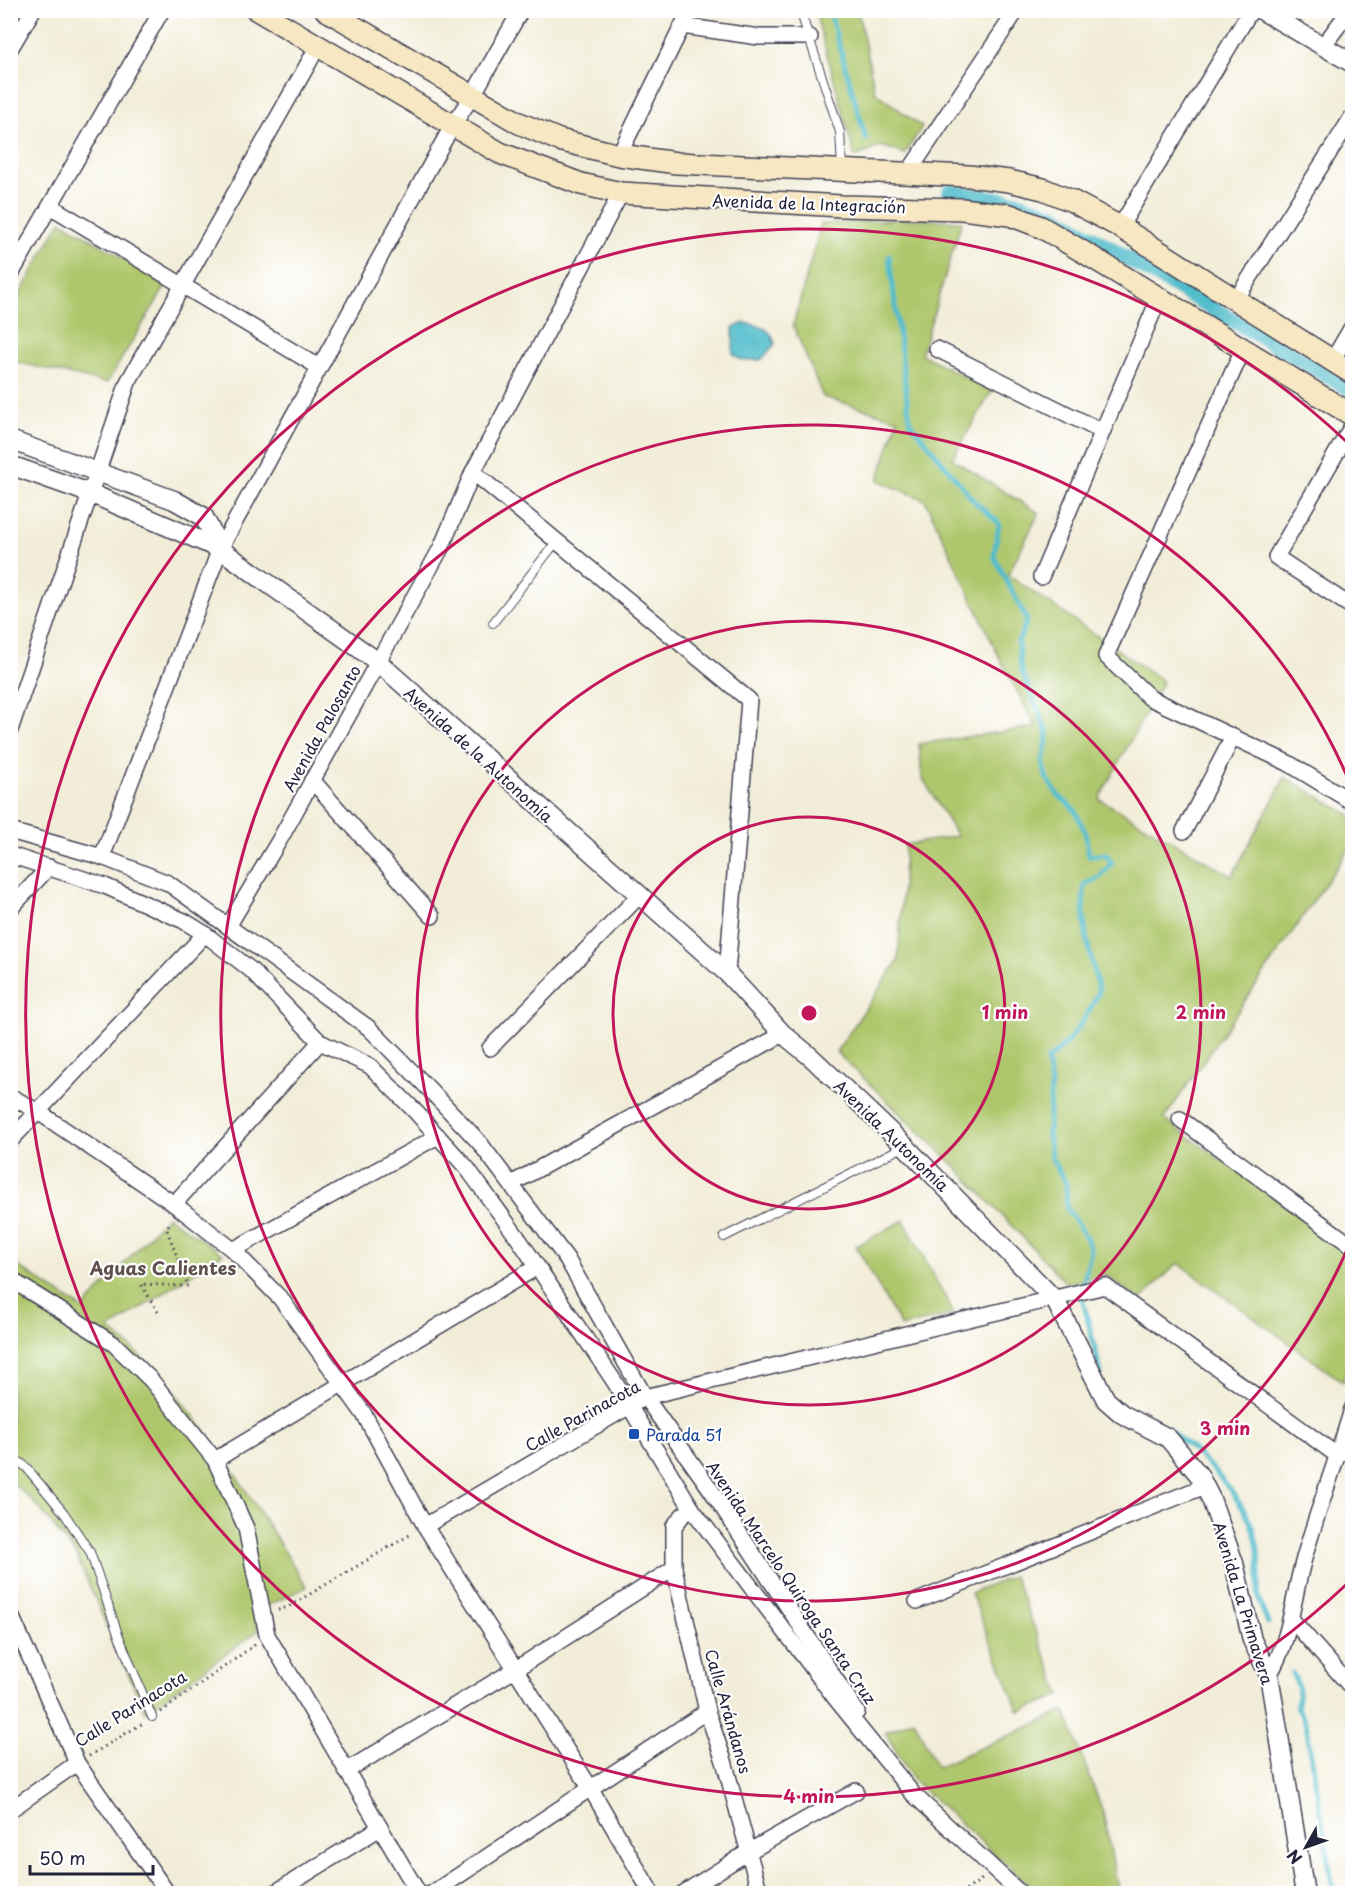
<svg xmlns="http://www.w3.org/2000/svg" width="1363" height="1904" viewBox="0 0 1363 1904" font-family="'Playpen Sans',sans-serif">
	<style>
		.green { fill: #afc76c; stroke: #687454; stroke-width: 1.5 }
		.water { fill: #50bccb; stroke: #396f83; stroke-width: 1.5 }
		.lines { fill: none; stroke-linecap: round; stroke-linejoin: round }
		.stream { stroke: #50bccb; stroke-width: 5 }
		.canal { stroke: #50bccb; stroke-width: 16 }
		.service-casing { stroke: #414053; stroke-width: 10 }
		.minor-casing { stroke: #414053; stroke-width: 18 }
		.tertiary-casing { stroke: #414053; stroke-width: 21 }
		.secondary-casing { stroke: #414053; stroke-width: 24 }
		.path { stroke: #414053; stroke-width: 3; stroke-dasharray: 1.5 4.5; stroke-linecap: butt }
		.service { stroke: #fff; stroke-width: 8 }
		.minor { stroke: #fff; stroke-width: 15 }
		.tertiary { stroke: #fff; stroke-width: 18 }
		.secondary { stroke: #f7e8c3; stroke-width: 21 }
		.ring { fill: none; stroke: #c2185b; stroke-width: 3 }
		.transit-dot { fill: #1a4fb4; stroke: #fff; stroke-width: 2 }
		.labels { text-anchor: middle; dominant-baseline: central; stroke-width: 4.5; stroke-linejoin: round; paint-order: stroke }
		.street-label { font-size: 16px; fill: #22223b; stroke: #fff }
		.transit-label { font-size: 16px; fill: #164399; stroke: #fff; text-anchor: start }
		.neighbourhood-label { font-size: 18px; font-weight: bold; fill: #60514f; stroke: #fff }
		.centre { fill: #c2185b; stroke: #fff; stroke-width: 3 }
		.ring-label { font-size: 18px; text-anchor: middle; font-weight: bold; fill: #c2185b; stroke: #fff; stroke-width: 4.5; stroke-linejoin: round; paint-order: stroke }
	</style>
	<rect width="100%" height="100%" fill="#fff"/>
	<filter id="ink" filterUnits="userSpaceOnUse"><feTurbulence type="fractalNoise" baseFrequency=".0167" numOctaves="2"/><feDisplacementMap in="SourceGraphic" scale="12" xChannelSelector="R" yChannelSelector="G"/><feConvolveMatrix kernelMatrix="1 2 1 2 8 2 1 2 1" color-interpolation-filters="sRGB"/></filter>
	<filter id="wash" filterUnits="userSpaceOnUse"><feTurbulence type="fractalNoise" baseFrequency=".008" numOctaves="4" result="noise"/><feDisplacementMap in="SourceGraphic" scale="24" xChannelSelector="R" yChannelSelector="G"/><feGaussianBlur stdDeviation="1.35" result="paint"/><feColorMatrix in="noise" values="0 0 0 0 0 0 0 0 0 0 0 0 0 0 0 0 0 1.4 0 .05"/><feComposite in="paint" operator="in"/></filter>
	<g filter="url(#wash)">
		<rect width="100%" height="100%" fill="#f2edd8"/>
		<!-- green -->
		<g class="green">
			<polygon points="815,11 858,11 875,92 922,127 905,154 882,146 855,157"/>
			<polygon points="907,219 962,221 921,354 992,391 952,459 1039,513 1008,575 1163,681 1099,799 1232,876 1285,777 1352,816 1352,845 1164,1119 1352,1253 1352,1350 1343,1382 1178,1263 1140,1300 1106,1275 1066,1283 955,1166 836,1052 898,961 905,845 957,836 922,777 919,744 1036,727 1002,663 925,500 878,480 898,419 823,397 793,325 821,224"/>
			<polygon points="61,221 167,284 107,383 11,361 11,310"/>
			<path d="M 167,1216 L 223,1254 L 109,1329 C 195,1397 249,1496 307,1587 L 254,1612 L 258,1631 L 145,1712 L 75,1553 L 39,1508 L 11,1481 L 10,1261 L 83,1309 Z"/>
			<polygon points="904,1220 954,1314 901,1327 856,1246"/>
			<polygon points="1014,1576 1061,1695 1019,1712 971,1593"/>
			<polygon points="1065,1711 1103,1812 1119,1893 1038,1893 913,1780 885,1732 914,1719 937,1767"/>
		</g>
		<!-- water -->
		<path class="water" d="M 744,323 C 760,325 771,328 775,344 L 761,360 L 741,360 L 733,354 L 733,328 Z"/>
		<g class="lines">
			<!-- stream -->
			<g class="stream">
				<polyline points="829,10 866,139"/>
				<path d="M 889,256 L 910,422 L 974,501 L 999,523 L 994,556 L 1027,620 L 1018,642 L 1021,669 L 1048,734 L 1043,761 L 1046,777 L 1058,795 L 1075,810 L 1085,832 L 1089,856 L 1106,854 L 1112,863 L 1100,877 L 1085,884 C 1079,921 1091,956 1099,992 C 1085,1019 1072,1042 1047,1060 L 1051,1084 L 1048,1136 L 1052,1159 L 1066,1184 L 1067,1209 L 1086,1237 L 1091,1251 L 1081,1293 L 1101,1373"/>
				<path d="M 1145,1417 C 1182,1431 1245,1496 1255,1535 C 1261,1558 1259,1570 1258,1593 C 1258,1602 1265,1615 1268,1623"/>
				<polyline points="1292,1673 1299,1687 1297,1706 1306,1724 1334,1894"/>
			</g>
			<!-- canal -->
			<polyline class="canal" points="950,192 1015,202 1055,216 1352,390"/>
		</g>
	</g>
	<g filter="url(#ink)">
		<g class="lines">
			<defs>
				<g id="service">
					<polyline points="800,10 840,132 842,167"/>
					<polyline points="493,623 556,542"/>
					<polyline points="724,1237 905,1146"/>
					<polyline points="10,1455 26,1467 64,1513 90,1552 118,1634 152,1717"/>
				</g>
				<g id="minor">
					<polyline points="682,26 759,37 810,37"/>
					<polyline points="1323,46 1350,10"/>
					<polyline points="10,49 33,10"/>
					<polyline points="619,155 690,10"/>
					<polyline points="908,173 1017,10"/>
					<polyline points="50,206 319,367"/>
					<polyline points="1120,227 1251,10"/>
					<polyline points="10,276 162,10"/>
					<polyline points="1235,301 1352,117"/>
					<polyline points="937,349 1101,431"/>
					<polyline points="1243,349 1106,656 1150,698 1288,763 1352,802"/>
					<polyline points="1332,361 1352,327"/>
					<polyline points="1352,426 1276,557 1352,607"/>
					<polyline points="473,472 749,700 727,973"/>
					<polyline points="1041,577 1159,298"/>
					<polyline points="10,730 128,382 317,48"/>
					<polyline points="312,780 432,916"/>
					<polyline points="10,831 102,857 168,883 369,1028 429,1089 479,1142 567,1259 645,1397 709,1487 857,1712"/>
					<polyline points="1184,831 1233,737"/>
					<polyline points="10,855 105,886 184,921 205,934 251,970 320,1042 370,1066 413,1109 467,1168 518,1238 614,1381 692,1509 836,1699 913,1794 1021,1894"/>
					<polyline points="102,857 220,549 452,126 473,95 521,10"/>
					<polyline points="10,909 49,867"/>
					<polyline points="229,925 280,839 441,548 473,472 621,193"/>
					<polyline points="490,1048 639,896"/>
					<polyline points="10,1096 37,1111 174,1204 233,1250 281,1299 364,1414 425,1526 591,1789 652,1894"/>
					<polyline points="1180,1119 1352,1246"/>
					<polyline points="10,1141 205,934"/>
					<polyline points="511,1184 783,1034"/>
					<polyline points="174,1204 320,1042"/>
					<polyline points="233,1250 438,1136"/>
					<polyline points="10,1279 114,1344 151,1380 215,1460 246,1528 267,1635 419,1894"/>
					<polyline points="215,1460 537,1267"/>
					<polyline points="692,1509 683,1515 674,1526 674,1568 707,1711 724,1761 760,1894"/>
					<polyline points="425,1526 645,1397 1105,1286 1338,1456"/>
					<polyline points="917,1601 1205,1486"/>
					<polyline points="10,1613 77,1763 168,1894"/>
					<polyline points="1292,1620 1352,1688"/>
					<path d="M 1269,1675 C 1291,1639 1292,1601 1303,1562 C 1317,1511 1337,1461 1352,1409"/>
					<polyline points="346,1771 516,1669 674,1568"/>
					<polyline points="10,1810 77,1763"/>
					<polyline points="273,1894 380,1828"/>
					<polyline points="431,1894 707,1711"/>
					<polyline points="682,1894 748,1852 856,1791"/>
				</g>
				<g id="tertiary">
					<polyline points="1261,10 1352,63"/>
					<polyline points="10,440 174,500 204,517 220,549"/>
					<polyline points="10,465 92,494 220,549 378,662 727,973 783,1034 811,1057 905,1146 1055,1300 1106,1400 1122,1414 1168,1438 1199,1475 1211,1499 1234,1563 1252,1640 1269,1675 1305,1894"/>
				</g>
				<g id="secondary">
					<polyline points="257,10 500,153 581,184 621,193 841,206 962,209 1010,215 1041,227 1085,253 1352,415"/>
					<polyline points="326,10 519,123 559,140 619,155 677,163 969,176 1009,181 1043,189 1072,201 1120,227 1352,373"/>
				</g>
			</defs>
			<!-- service casing -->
			<use href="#service" class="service-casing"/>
			<!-- minor casing -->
			<use href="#minor" class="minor-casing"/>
			<!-- tertiary casing -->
			<use href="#tertiary" class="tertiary-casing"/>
			<!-- secondary casing -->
			<use href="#secondary" class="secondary-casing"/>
			<!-- path -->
			<g class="path">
				<polyline points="158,1312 141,1284 188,1286 167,1230 170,1220"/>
				<polyline points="278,1610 288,1607 413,1533"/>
				<polyline points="161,1712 256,1644"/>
				<polyline points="89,1756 143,1723"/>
				<polyline points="961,1894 982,1879"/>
			</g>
			<!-- service -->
			<use href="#service" class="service"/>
			<!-- minor -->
			<use href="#minor" class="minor"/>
			<!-- tertiary -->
			<use href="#tertiary" class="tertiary"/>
			<!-- secondary -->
			<use href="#secondary" class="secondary"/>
		</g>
	</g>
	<!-- distance rings -->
	<g class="ring">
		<circle cx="809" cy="1013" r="196"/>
		<circle cx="809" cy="1013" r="392"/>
		<path d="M1352 1238A588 588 0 1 1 1352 788"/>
		<path d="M1349 1582A784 784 0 1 1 1349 444"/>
	</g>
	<!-- markers -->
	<rect class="transit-dot" x="628" y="1428" width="12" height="12" rx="3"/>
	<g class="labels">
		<!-- street labels -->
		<g class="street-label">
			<text transform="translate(809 203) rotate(2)">Avenida de la Integración</text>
			<text transform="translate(321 728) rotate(-61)">Avenida Palosanto</text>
			<text transform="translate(479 754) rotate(42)">Avenida de la Autonomía</text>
			<text transform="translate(892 1135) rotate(44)">Avenida Autonomía</text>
			<text transform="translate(582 1415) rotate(-29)">Calle Parinacota</text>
			<text transform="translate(792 1582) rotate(56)">Avenida Marcelo Quiroga Santa Cruz</text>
			<text transform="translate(1244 1603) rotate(73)">Avenida La Primavera</text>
			<text transform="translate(130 1708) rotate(-32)">Calle Parinacota</text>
			<text transform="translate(729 1711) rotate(74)">Calle Arándanos</text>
		</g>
		<!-- transit labels -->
		<g class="transit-label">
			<text x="646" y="1434">Parada 51</text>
		</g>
		<!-- neighbourhood labels -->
		<g class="neighbourhood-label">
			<text x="163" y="1267">Aguas Calientes</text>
		</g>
	</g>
	<circle cx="809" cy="1013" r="9" class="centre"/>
	<g class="ring-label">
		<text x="1005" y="1019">1 min</text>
		<text x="1201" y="1019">2 min</text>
		<text x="1225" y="1435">3 min</text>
		<text x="809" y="1803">4 min</text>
	</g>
	<!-- margin -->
	<rect width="1363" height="1904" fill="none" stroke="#fff" stroke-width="36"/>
	<!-- north arrow -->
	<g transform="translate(1306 1847) rotate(230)" stroke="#ffffff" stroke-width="4.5" paint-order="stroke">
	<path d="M0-4.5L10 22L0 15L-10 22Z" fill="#22223b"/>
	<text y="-9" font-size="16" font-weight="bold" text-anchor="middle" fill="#22223b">N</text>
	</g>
	<!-- scale -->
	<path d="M30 1865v9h123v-9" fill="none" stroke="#22223b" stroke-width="3"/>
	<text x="39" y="1865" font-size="18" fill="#22223b" stroke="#ffffff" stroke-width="4.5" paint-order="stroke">50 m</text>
</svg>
